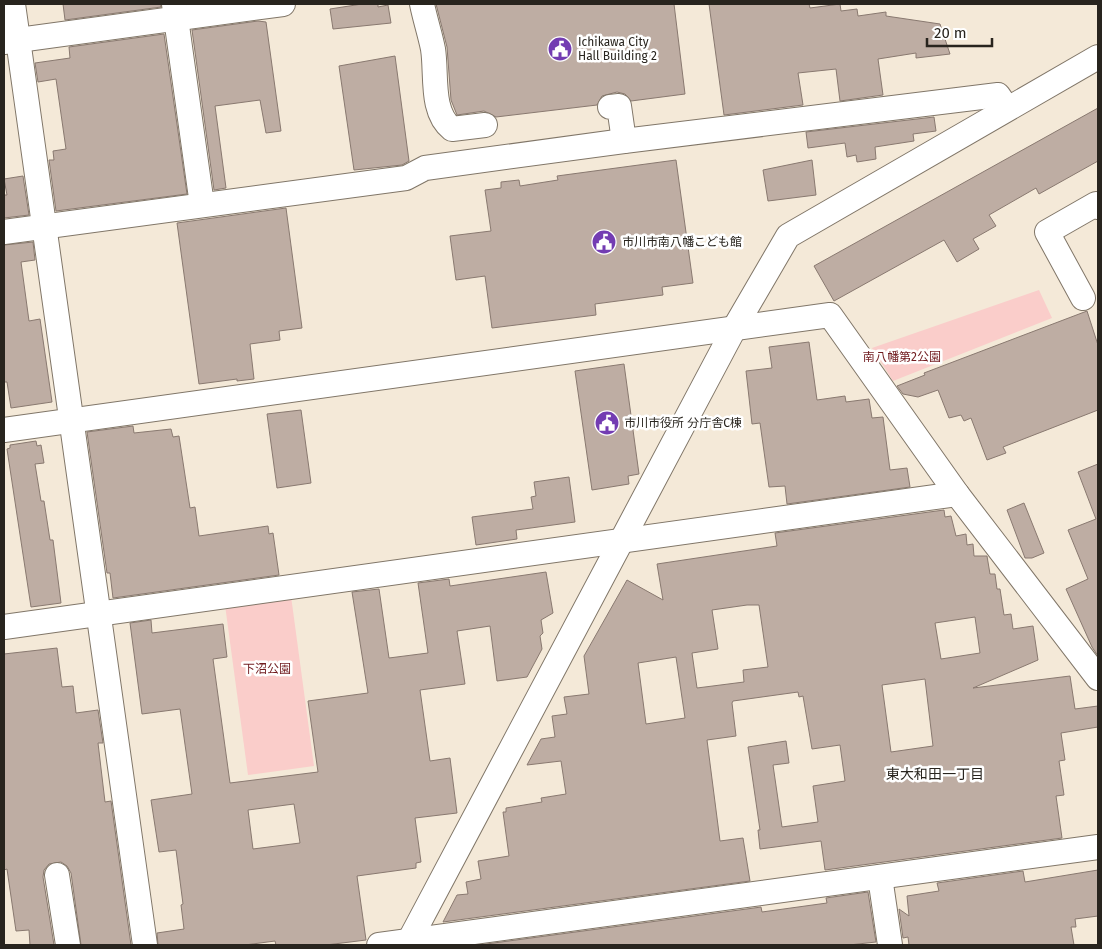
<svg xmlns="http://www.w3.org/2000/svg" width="1102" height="949" viewBox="0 0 1102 949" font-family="'Fira Sans','Noto Sans JP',sans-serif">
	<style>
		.green { fill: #facdca }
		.building { fill: #beada3; stroke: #897970; fill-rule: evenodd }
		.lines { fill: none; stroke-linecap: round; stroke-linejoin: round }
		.minor-casing { stroke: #807668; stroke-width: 26 }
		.minor { stroke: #fff; stroke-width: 24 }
		.labels { text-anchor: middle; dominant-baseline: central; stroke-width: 5; stroke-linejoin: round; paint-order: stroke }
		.poi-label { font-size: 12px; fill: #28241e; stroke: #fff; text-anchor: start }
		.park-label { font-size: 12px; fill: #701b1e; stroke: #fff }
		.neighbourhood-label { font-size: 14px; fill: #28241e; stroke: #fff }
	</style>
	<rect width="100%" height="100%" fill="#f4e9d8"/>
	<!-- green -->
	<g class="green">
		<polygon points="1039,290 1052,318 893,381 872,348"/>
		<polygon points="291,596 314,766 248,775 225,605"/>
	</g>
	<!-- building -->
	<g class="building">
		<polygon points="63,4 161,4 161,7 65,20"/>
		<polygon points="362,4 378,4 378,7 388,5 391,23 333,29 330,9"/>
		<polygon points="436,4 674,4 685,94 631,101 625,94 617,92 602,96 597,105 496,117 484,111 457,115 451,100 447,47"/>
		<polygon points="709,4 809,4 810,8 840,4 841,11 857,9 858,16 886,12 886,16 940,24 950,54 916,58 916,53 878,59 883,95 840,101 836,69 798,73 803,105 724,115"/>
		<polygon points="258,21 266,22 281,131 266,133 260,100 215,106 226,188 214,190 192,30"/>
		<polygon points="164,34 187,194 56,211 49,160 54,160 53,151 66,149 56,79 38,82 35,63 70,58 69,47"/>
		<polygon points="395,56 409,161 402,165 354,170 339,66"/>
		<polygon points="1098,108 1098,161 1039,194 1036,188 989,215 996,226 973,239 979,249 957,262 944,240 834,301 814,266"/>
		<polygon points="934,117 936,131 913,134 914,141 875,147 876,159 857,162 856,155 847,157 845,143 808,148 806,132"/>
		<polygon points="676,160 693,283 662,287 663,295 595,304 596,315 492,328 485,276 456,280 450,236 491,231 485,190 501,188 501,182 519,180 520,186 558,180 557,176"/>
		<polygon points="812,160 816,195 768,201 763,170"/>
		<polygon points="23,176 29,215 4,218 4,195 7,195 4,179"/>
		<polygon points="286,208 302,328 279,331 280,340 250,344 254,379 237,381 237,379 199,384 177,223"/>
		<polygon points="33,242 35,260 21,262 29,321 40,319 52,402 11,408 7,382 4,382 4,245"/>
		<polygon points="1087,311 1098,345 1098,410 1003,447 1006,453 987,460 971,418 964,421 961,415 949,418 938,390 918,397 903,394 897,386 925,375 924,373"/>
		<polygon points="809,342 817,400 845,396 846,402 869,399 872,418 883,417 890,470 907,468 910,487 787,504 785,486 769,487 760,423 752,424 746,371 772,368 769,347"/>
		<polygon points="624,364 639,474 628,476 629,484 592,490 575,371"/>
		<polygon points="301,410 311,483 277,488 267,414"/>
		<polygon points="133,426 134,433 171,429 173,437 179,436 190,508 195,507 199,536 268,526 269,534 273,533 279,575 113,598 110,573 107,573 87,432"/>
		<polygon points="36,441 37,446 41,445 44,463 35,464 41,501 44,501 50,540 53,540 61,603 31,607 7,449 10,448 10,445"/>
		<polygon points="1098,464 1098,656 1092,647 1066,589 1088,579 1068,530 1096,519 1078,472"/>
		<polygon points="569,477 575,522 516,530 517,539 476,545 472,517 533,509 531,497 536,496 534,482"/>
		<polygon points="1024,503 1044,553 1032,558 1025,558 1007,510"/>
		<path d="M 944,510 L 945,517 L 951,516 L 956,536 L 966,534 L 967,545 L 973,544 L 974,556 L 987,556 L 990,574 L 995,574 L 997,589 L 1000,589 L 1004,615 L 1011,614 L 1013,629 L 1033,626 L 1038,660 L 973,688 L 1070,676 L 1075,709 L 1098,706 L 1098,727 L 1061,733 L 1065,760 L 1059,761 L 1064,795 L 1056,796 L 1062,838 L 825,870 L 821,841 L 760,849 L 758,830 L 760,830 L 748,747 L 786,741 L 789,763 L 773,765 L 782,827 L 818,822 L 813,786 L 845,781 L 840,745 L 812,749 L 803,696 L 799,697 L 798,692 L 733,701 L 732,703 L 736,736 L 707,740 L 720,841 L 743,838 L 750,881 L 443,922 L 457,895 L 468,894 L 466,882 L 481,879 L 478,861 L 509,856 L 503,812 L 506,812 L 506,808 L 542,802 L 541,798 L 566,794 L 561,761 L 527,765 L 541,739 L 555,737 L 552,716 L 567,714 L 564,697 L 589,694 L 584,656 L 627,580 L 663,600 L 657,564 L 777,546 L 775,533 ZM 747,605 L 759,605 L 768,667 L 743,670 L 744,682 L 697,688 L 692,653 L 718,649 L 712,610 ZM 975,617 L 980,653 L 941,659 L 935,623 ZM 676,657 L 685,718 L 646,724 L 638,663 ZM 925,679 L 933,746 L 891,752 L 882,685 Z"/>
		<path d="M 546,572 L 553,613 L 541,620 L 543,633 L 540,636 L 542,649 L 527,677 L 497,681 L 490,626 L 457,631 L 465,684 L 420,690 L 430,761 L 450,758 L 457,813 L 415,818 L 421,862 L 416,863 L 416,868 L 357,876 L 366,940 L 326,945 L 276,945 L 275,941 L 245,945 L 158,945 L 157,933 L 184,929 L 181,905 L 183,904 L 176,850 L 159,852 L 151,800 L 192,794 L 180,709 L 142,714 L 130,623 L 151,620 L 152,633 L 223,624 L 227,657 L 213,659 L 230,783 L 318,772 L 308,701 L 368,693 L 352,592 L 379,589 L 389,658 L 428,653 L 418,583 L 449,579 L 450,586 ZM 294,804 L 300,843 L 253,849 L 248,810 Z"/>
		<polygon points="57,648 62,687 73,686 76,713 98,710 103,743 98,743 105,802 111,801 131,945 81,945 71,873 67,866 61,862 49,864 44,870 43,877 54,945 30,945 29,930 16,931 7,869 4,870 4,654"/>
		<polygon points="1098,870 1098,916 1075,919 1076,927 1071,927 1074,945 909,945 908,937 903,938 899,909 909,916 907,896 939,891 937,883 1023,871 1025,882"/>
		<polygon points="868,892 876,942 849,945 479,945 754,908 761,907 762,912 827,903 826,898"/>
	</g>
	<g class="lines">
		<defs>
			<g id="minor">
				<polyline points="13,4 145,945"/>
				<polyline points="174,4 202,205"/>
				<path d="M 422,4 C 425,19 430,34 433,49 C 437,74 430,112 452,129 L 485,125"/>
				<polyline points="4,42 283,4"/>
				<polyline points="610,107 619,106 624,141"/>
				<polyline points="4,232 406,178 425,168 624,141 998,95 1007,108"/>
				<polyline points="1083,298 1047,232 1096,204 1098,207"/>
				<polyline points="4,430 830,315 957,494 1098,678"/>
				<polyline points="4,627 957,494"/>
				<polyline points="57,875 68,945"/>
				<polyline points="880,877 890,945"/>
				<polyline points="379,945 1098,847"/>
				<polyline points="407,945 735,327 788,236 1098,57"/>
			</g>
		</defs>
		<!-- minor casing -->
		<use href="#minor" class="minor-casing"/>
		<!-- minor -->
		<use href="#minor" class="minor"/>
	</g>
	<!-- icons -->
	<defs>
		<symbol id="civic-disc" viewBox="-11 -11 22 22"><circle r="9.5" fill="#733cb2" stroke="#fff"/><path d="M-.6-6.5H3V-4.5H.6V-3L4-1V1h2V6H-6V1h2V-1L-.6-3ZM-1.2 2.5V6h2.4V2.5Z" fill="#fff"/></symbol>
	</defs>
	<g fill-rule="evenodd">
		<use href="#civic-disc" x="546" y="35" width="28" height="28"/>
		<use href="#civic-disc" x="590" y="228" width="28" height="28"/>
		<use href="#civic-disc" x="593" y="409" width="28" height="28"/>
	</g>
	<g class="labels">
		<!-- poi labels -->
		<g class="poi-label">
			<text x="578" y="42">Ichikawa City<tspan x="578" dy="14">Hall Building 2</tspan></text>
			<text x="622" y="242">市川市南八幡こども館</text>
			<text x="624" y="423">市川市役所 分庁舎C棟</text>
		</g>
		<!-- park labels -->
		<g class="park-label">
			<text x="902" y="357">南八幡第2公園</text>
			<text x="267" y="669">下沼公園</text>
		</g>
		<!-- neighbourhood labels -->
		<g class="neighbourhood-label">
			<text x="935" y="774">東大和田一丁目</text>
		</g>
	</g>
	<!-- border -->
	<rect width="1102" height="949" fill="none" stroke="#28241e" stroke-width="10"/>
	<!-- scale -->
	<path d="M927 38v8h65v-8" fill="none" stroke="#28241e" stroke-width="2.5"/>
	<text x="934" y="38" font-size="15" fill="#28241e" stroke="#ffffff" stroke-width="4" paint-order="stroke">20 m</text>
</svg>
